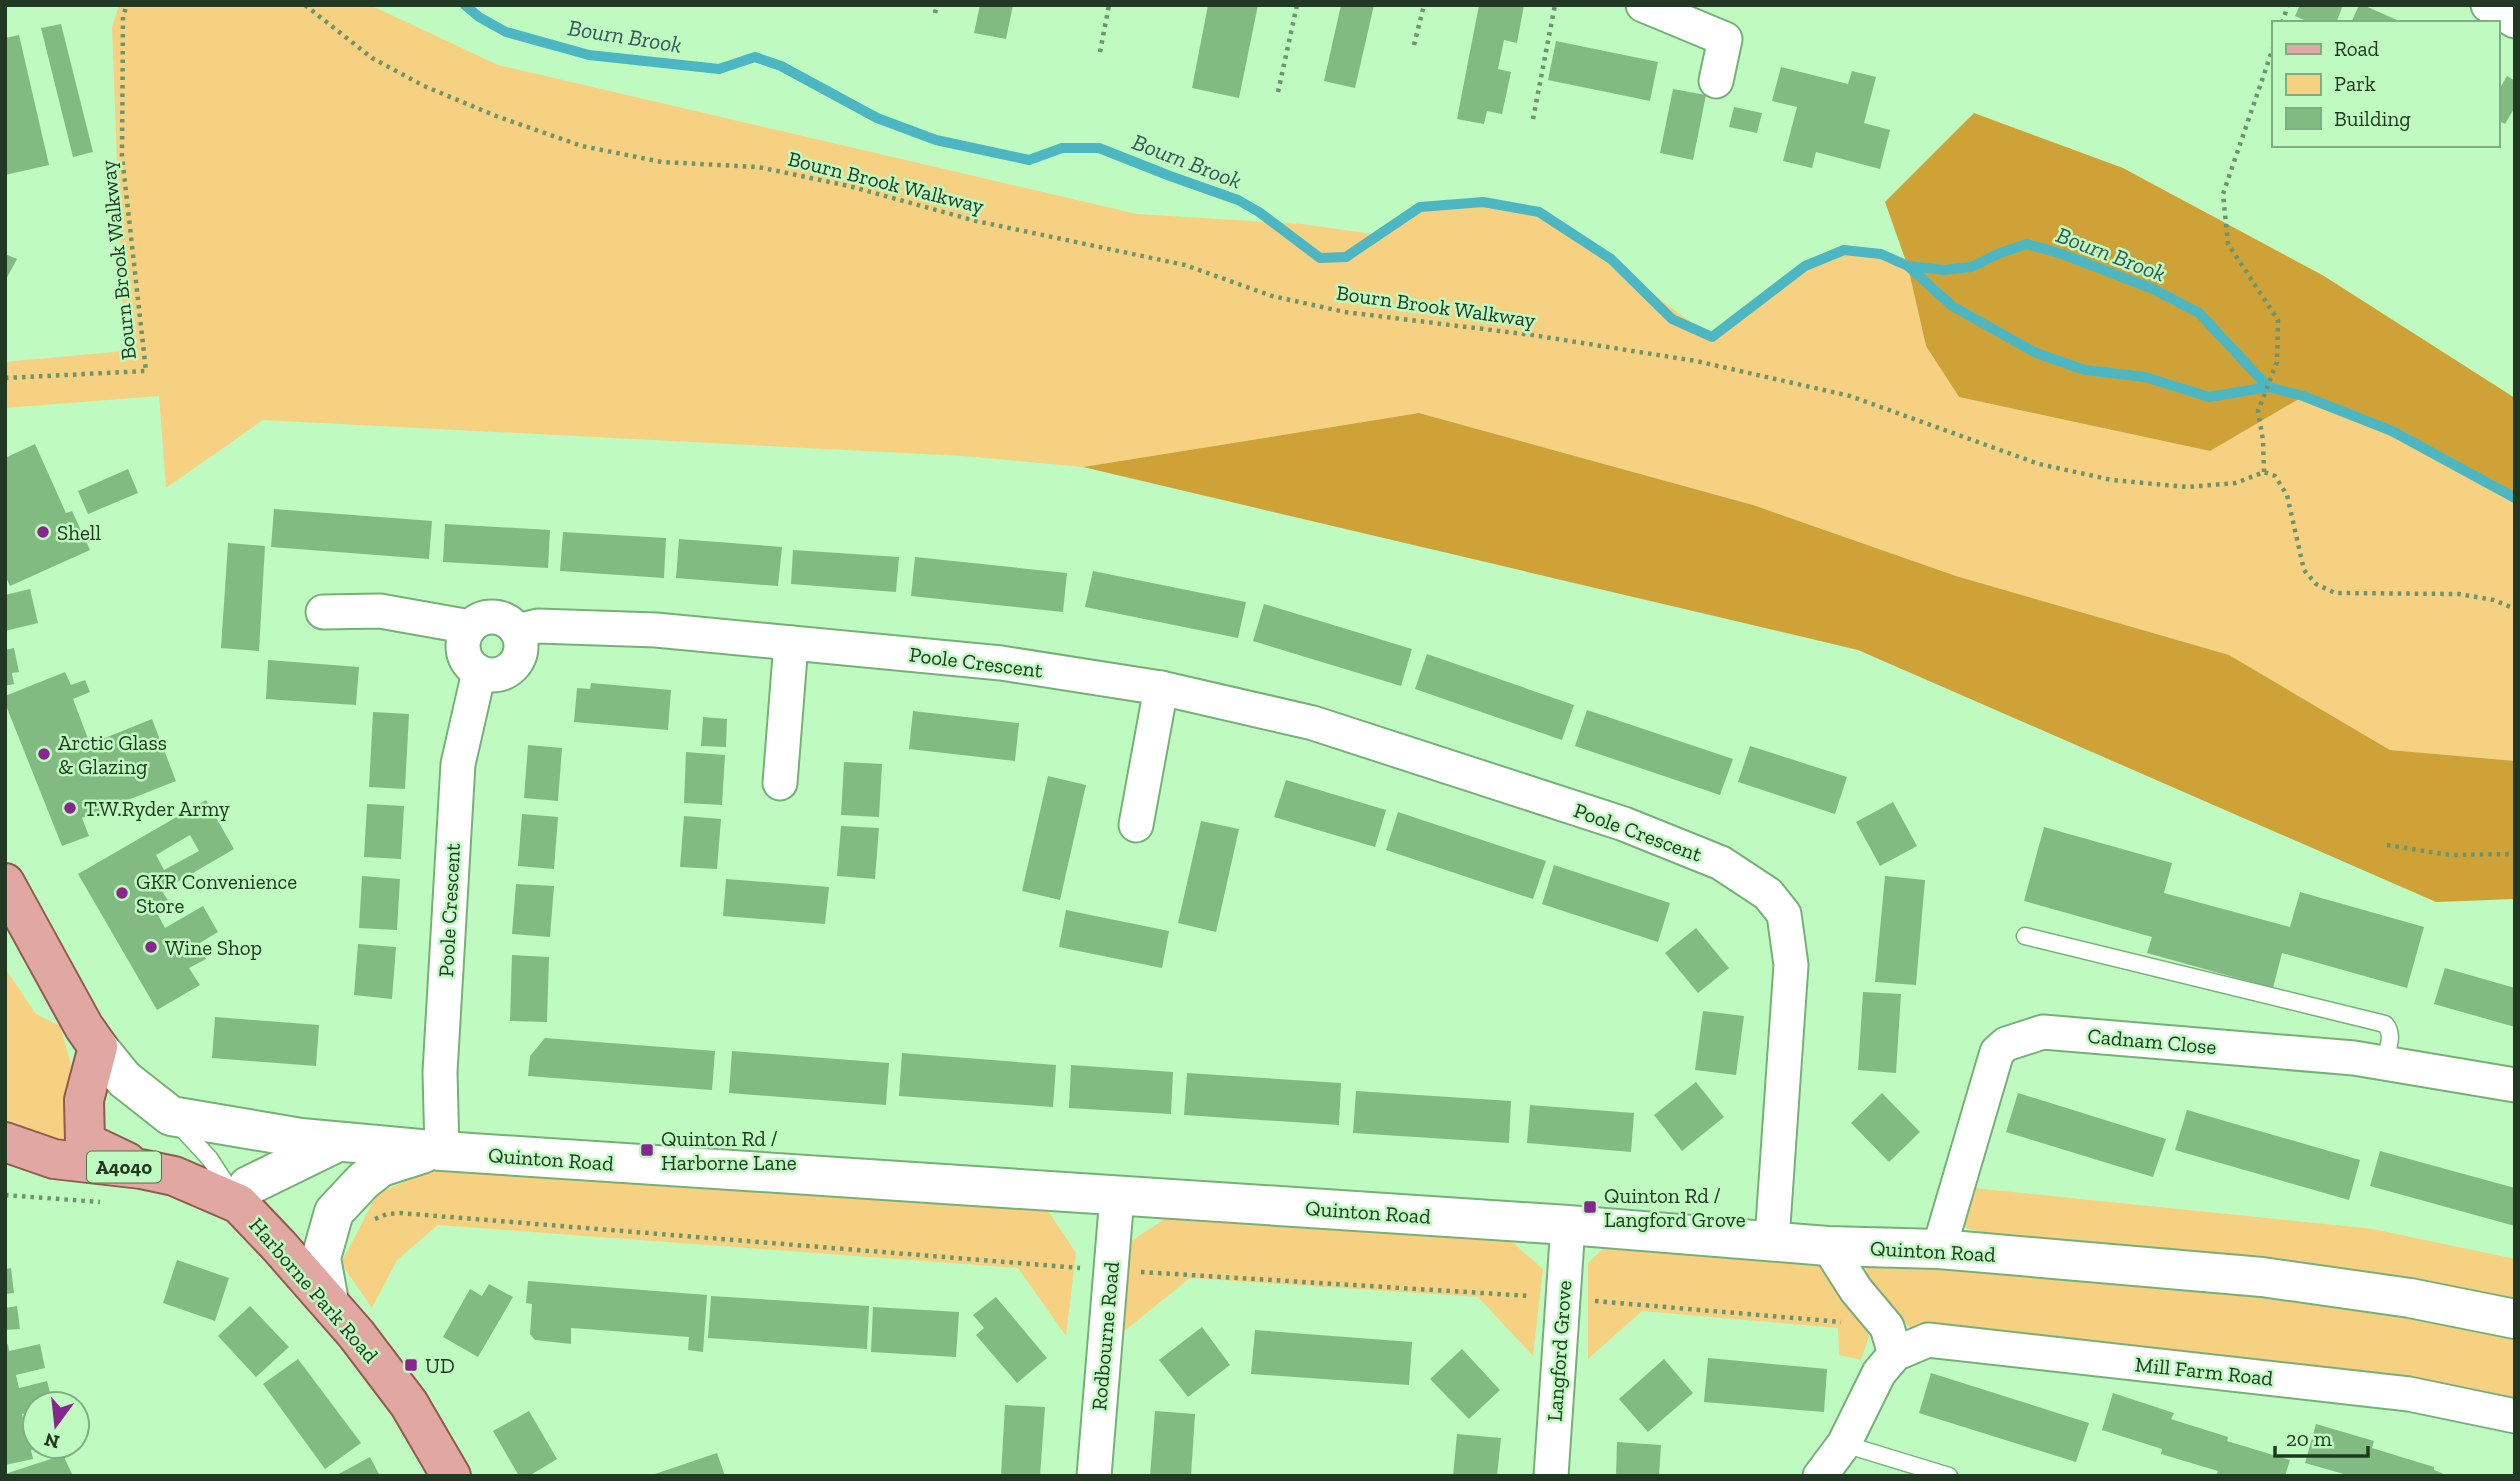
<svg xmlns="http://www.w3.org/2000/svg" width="2520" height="1481" viewBox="0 0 2520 1481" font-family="'Zilla Slab',serif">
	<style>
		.green { fill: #f6d182 }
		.forest { fill: #cfa238 }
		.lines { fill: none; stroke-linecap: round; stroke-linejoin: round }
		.stream { stroke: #4cb7c2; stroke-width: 10 }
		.building { fill: #81bb82; fill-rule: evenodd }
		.service-casing { stroke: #76b078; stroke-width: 19 }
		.minor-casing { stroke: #76b078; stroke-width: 37 }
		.tertiary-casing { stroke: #76b078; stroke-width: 42 }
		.primary-casing { stroke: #905b4e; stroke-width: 42 }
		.path { stroke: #6c956d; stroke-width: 4.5; stroke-dasharray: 3.5 5; stroke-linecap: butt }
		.service { stroke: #fff; stroke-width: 16 }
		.minor { stroke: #fff; stroke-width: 33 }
		.tertiary { stroke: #fff; stroke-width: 38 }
		.primary { stroke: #e0a7a3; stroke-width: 38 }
		.poi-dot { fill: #88268f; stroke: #bffbc0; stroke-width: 2.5 }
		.labels { text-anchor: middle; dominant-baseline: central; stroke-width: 5; stroke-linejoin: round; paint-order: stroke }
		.shield { fill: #bffbc0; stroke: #507351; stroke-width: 2 }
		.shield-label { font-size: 19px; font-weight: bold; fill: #213922 }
		.street-label { font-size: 21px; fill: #213922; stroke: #bffbc0 }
		.poi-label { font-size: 21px; fill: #213922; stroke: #bffbc0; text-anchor: start }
		.water-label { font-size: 23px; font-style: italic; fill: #35565a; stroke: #bffbc0 }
	</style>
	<rect width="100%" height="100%" fill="#bffbc0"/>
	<!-- green -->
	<g class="green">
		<path d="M 119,5 L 370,5 L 498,65 L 1137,214 L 1302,224 L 1379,235 L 1420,207 L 1483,202 L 1539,212 L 1712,337 C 1741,316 1814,250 1846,250 C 1868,250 1888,258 1908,266 L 1926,346 L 1959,397 L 2210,451 L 2303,396 L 2467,470 L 2515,498 L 2515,761 L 2390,750 L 2229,655 L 1956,576 L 1753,505 L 1419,413 L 1083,467 L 963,456 L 263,420 L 166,488 L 159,396 L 5,408 L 5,362 L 124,351 L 112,27 Z"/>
		<polygon points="5,968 36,1014 60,1026 72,1068 66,1144 5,1119"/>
		<polygon points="431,1171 612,1177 1048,1211 1076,1253 1066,1336 1018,1268 438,1225 397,1260 372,1308 341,1263 378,1193"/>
		<polygon points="1974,1188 2373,1229 2515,1259 2515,1305 1991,1235 1962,1227"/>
		<polygon points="1166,1218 1512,1242 1543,1269 1533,1356 1478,1297 1190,1278 1123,1332 1130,1242"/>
		<polygon points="1608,1244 1820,1261 1853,1308 1869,1336 1861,1360 1839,1355 1838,1328 1642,1311 1588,1359 1588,1263"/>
		<polygon points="1866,1260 2100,1276 2419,1315 2515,1336 2515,1408 2317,1373 1910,1327 1894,1314 1865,1281"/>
	</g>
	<!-- forest -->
	<g class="forest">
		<polygon points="1974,113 2123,168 2324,276 2515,398 2515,498 2467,470 2304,396 2210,451 1959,397 1926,346 1908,267 1885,202"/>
		<polygon points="1419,413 1753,505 1956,576 2229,655 2390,750 2515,761 2515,899 2436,902 1858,650 1083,467"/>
	</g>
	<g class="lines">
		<!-- stream -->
		<g class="stream">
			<polyline points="465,5 479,17 506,32 589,55 719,69 755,57 781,66 877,118 936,140 1029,160 1062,148 1099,148 1170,176 1238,200 1259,212 1320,258 1346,257 1420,207 1483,202 1539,212 1611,259 1672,319 1712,337 1805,266 1844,250 1881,254 1908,266 1952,306 2036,353 2085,370 2145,377 2209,397 2268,387 2303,396 2392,431 2515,498"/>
			<polyline points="1908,266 1944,270 1971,267 2000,253 2027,244 2062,254 2153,289 2199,313 2268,387"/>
		</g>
	</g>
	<!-- building -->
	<g class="building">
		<polygon points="980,5 1013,5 1006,39 974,33"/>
		<polygon points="1208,5 1258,5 1239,98 1192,88"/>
		<polygon points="1341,5 1374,5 1355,88 1324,81"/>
		<polygon points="1479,5 1524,5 1517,43 1504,40 1498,69 1511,72 1502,114 1487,111 1484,124 1457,119"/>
		<polygon points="2300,5 2343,5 2336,23 2311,23 2295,16"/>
		<polygon points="2359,5 2363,5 2397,20 2396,23 2351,23"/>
		<polygon points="61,24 93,152 73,157 41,28"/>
		<polygon points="19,35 49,165 5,175 5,38"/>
		<polygon points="1556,41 1658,62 1650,101 1548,80"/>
		<polygon points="1781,67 1848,84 1852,71 1876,77 1864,123 1890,130 1880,169 1816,152 1812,168 1783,161 1797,107 1772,101"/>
		<polygon points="2507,76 2515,81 2515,107 2505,124 2497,120 2497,93"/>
		<polygon points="1673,89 1706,95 1693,160 1660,153"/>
		<polygon points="1734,107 1762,113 1757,133 1729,127"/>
		<polygon points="5,254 17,259 5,281"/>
		<polygon points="35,444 66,513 72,511 90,550 10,586 5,575 5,458"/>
		<polygon points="128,469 138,493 88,514 78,491"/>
		<polygon points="274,509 432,521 429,559 271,547"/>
		<polygon points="445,524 550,530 548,568 443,562"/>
		<polygon points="563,532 666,538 664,578 560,571"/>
		<polygon points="679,539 782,547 778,586 676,578"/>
		<polygon points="228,543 265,546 259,651 221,648"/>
		<polygon points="793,550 899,557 896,592 791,584"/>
		<polygon points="915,557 1067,573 1063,612 911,596"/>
		<polygon points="1093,571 1246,602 1238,638 1085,607"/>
		<polygon points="30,589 38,623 5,631 5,595"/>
		<polygon points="1264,604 1412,649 1401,686 1253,641"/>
		<polygon points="14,648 19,672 12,673 14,684 5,686 5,650"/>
		<polygon points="1427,654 1574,705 1562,740 1415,689"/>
		<polygon points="268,660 359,667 356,705 266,699"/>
		<polygon points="65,672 71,685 85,680 90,692 73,699 90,744 152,719 176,781 82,818 89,836 62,846 5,703 5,696"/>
		<polygon points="591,683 671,690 668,730 574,722 577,688 590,689"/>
		<polygon points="1587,710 1733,759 1720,795 1575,746"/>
		<polygon points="913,711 1019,723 1015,761 909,749"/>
		<polygon points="373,712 409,714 405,789 369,787"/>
		<polygon points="703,717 727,719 726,747 701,746"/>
		<polygon points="528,745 562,748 558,801 524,798"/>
		<polygon points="1750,746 1847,777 1835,814 1738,782"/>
		<polygon points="686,752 725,755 722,805 684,803"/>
		<polygon points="844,762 882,764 879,817 841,815"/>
		<polygon points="1048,776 1086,785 1060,900 1022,891"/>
		<polygon points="1286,780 1386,810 1375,847 1274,817"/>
		<path d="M 206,800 L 234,849 L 162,891 L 171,905 L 157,913 L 165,928 L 203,906 L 218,932 L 198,944 L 206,959 L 189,968 L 200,985 L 157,1010 L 78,874 ZM 190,835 L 199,851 L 164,870 L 156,855 Z"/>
		<polygon points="1893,802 1917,846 1880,866 1856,822"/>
		<polygon points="367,804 404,806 401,859 364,857"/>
		<polygon points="1398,812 1546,861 1533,899 1386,850"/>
		<polygon points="522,814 558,817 554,869 518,866"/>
		<polygon points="684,816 721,819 717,869 680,867"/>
		<polygon points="1201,821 1239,829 1216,932 1178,923"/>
		<polygon points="841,826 879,828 875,879 837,876"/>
		<polygon points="2044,827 2172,863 2164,893 2290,927 2300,892 2424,927 2407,988 2282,953 2273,988 2147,953 2152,937 2024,901"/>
		<polygon points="1554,865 1670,903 1658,942 1542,904"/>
		<polygon points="362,876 400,879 397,930 359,928"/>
		<polygon points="1885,876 1925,880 1916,985 1875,982"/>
		<polygon points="726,879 829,887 825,924 723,916"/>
		<polygon points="516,884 554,886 550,937 512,934"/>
		<polygon points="1066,910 1169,931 1162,968 1059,947"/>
		<polygon points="1696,928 1729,968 1698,993 1665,953"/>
		<polygon points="358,944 396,947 392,999 354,995"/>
		<polygon points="512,955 549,957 547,1022 510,1021"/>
		<polygon points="2445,968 2515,988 2515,1027 2434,1004"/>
		<polygon points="1863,992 1901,994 1896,1073 1858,1070"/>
		<polygon points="1703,1011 1744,1016 1736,1075 1695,1070"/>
		<polygon points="215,1017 319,1025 316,1066 212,1058"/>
		<polygon points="545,1038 715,1051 712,1090 528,1076 530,1056"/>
		<polygon points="732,1051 889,1063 886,1105 729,1093"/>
		<polygon points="902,1053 1056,1065 1053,1107 899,1096"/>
		<polygon points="1071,1065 1173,1072 1171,1114 1069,1108"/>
		<polygon points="1187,1073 1341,1083 1339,1125 1184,1115"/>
		<polygon points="1696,1082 1724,1117 1682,1151 1654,1115"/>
		<polygon points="1356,1091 1511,1101 1509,1143 1353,1133"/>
		<polygon points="1882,1093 1920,1132 1889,1162 1851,1123"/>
		<polygon points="2018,1093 2166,1139 2153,1177 2006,1132"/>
		<polygon points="1530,1105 1634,1113 1631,1152 1527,1143"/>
		<polygon points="2187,1110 2360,1160 2349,1200 2175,1150"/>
		<polygon points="2380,1151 2515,1188 2515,1226 2370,1186"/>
		<polygon points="177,1260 229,1278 215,1321 163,1303"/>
		<polygon points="11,1268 14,1293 5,1294 5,1269"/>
		<polygon points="528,1281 707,1295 703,1352 688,1350 689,1337 600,1330 571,1328 571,1344 535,1340 530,1334 532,1304 526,1303"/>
		<polygon points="489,1284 513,1297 478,1357 443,1337 470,1289 482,1296"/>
		<polygon points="711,1296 869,1306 867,1349 708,1338"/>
		<polygon points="996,1297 1047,1358 1017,1383 976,1335 984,1328 973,1315"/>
		<polygon points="17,1306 20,1329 5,1330 5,1308"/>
		<polygon points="250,1306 289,1347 256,1377 218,1336"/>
		<polygon points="873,1307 959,1312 956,1357 871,1352"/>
		<polygon points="1202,1327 1230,1365 1188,1397 1159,1360"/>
		<polygon points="1255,1330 1412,1342 1409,1385 1251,1374"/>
		<polygon points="8,1344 9,1351 40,1344 45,1368 16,1375 19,1388 47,1381 53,1404 35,1404 35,1411 22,1414 25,1426 35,1424 35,1446 45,1447 31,1450 33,1459 5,1465 5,1345"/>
		<polygon points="1462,1349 1500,1390 1469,1419 1430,1379"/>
		<polygon points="1708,1358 1827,1369 1824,1412 1704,1402"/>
		<polygon points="298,1359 361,1443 325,1469 263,1384"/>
		<polygon points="1664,1359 1693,1393 1648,1432 1619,1399"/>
		<polygon points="1931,1373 2089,1423 2076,1462 1919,1413"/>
		<polygon points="2113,1393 2174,1413 2171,1419 2228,1437 2227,1441 2290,1460 2285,1476 2216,1476 2218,1471 2161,1454 2162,1449 2102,1430"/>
		<polygon points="1005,1405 1045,1407 1040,1476 1001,1476"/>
		<polygon points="529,1411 557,1459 529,1476 519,1476 493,1431"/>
		<polygon points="1155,1411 1195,1414 1191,1476 1150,1476"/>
		<polygon points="2316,1424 2374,1441 2372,1448 2434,1467 2434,1470 2449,1476 2351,1476 2305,1463"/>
		<polygon points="1457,1434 1501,1438 1497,1476 1453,1476"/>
		<polygon points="1617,1442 1661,1445 1659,1476 1616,1476"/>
		<polygon points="717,1453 725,1476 652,1476 652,1475"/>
		<polygon points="63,1455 73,1476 5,1476 5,1474"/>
		<polygon points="370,1457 380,1476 335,1476"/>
	</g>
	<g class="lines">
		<defs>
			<g id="service">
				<path d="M 2025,936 L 2385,1024 C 2395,1035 2387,1050 2384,1063"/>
				<polyline points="177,1123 210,1159 232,1193"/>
				<polyline points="1844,1444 1949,1476"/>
			</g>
			<g id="minor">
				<polyline points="1643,5 1725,39 1716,81"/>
				<polyline points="2488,5 2515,21"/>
				<polyline points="323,612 380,611 470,627"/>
				<circle cx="492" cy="646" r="29"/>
				<polyline points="517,631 538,626 656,630 1001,663 1161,688 1313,723 1624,824 1721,863 1768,894 1784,914 1791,965 1772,1240"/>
				<polyline points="780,783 791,643"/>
				<polyline points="1136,825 1161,688"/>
				<polyline points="442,1151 440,1072 458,764 479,672"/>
				<polyline points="1828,1246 1856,1290 1887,1327 1895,1354"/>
				<polyline points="1939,1249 1997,1052 2006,1044 2043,1032 2354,1058 2515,1085"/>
				<polyline points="1094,1476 1117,1196"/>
				<polyline points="1551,1476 1568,1225"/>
				<polyline points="1820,1476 1844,1444 1879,1373 1895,1354 1928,1340 2409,1394 2515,1416"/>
			</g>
			<g id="tertiary">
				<polyline points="98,1047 124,1079 171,1116 301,1138 442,1151 1568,1225 1828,1246 1939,1249 2262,1277 2410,1298 2515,1319"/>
				<polyline points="239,1204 248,1186 338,1142"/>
				<polyline points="329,1302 321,1258 334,1212 363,1181 381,1167 422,1154"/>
			</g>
			<g id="primary">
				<polyline points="5,883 84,1027 98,1047 84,1100 85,1142 127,1162"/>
				<polyline points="5,1142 54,1159 141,1169 174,1176 239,1204 279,1246 356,1334 409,1404 451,1476"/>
			</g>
		</defs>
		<!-- service casing -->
		<use href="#service" class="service-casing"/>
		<!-- minor casing -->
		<use href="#minor" class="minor-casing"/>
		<!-- tertiary casing -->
		<use href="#tertiary" class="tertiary-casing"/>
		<!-- primary casing -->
		<use href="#primary" class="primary-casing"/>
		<!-- path -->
		<g class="path">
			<polyline points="305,5 372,58 424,86 496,116 582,146 662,162 758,167 849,186 976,221 1185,265 1272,296 1345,312 1532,335 1696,361 1850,396 2039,464 2112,480 2187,487 2236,483 2264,472 2275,476 2287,495 2304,570 2316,584 2335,593 2459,594 2494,600 2515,609"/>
			<polyline points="935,13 937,5"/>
			<polyline points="2282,23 2288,5"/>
			<polyline points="1414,45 1424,5"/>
			<polyline points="1100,52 1109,5"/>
			<polyline points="1278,92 1297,5"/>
			<polyline points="1533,119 1555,5"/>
			<polyline points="5,378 146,371 122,156 123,16 127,5"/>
			<polyline points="2264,472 2263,440 2258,411 2277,362 2278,320 2228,244 2223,194 2273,48"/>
			<polyline points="2387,845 2450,855 2515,854"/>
			<polyline points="5,1195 100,1202"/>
			<polyline points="375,1219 387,1214 400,1213 1080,1268"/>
			<polyline points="1141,1272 1531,1296"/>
			<polyline points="1595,1301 1841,1322"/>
		</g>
		<!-- service -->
		<use href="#service" class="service"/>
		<!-- minor -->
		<use href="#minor" class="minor"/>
		<!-- tertiary -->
		<use href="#tertiary" class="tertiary"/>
		<!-- primary -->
		<use href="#primary" class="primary"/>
	</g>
	<!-- markers -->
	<g class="poi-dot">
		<circle cx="43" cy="532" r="7"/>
		<circle cx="44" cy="754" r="7"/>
		<circle cx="70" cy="808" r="7"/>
		<circle cx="122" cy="893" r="7"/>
		<circle cx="151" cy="947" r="7"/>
		<rect x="640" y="1143" width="14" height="14" rx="3.5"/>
		<rect x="1583" y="1200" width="14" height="14" rx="3.5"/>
		<rect x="404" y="1358" width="14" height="14" rx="3.5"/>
	</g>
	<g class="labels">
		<!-- shield labels -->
		<rect class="shield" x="87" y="1151.5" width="74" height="31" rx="5"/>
		<g class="shield-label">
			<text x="124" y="1167">A4040</text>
		</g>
		<!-- street labels -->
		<g class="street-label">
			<text transform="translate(886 182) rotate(14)">Bourn Brook Walkway</text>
			<text transform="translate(118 260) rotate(-96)">Bourn Brook Walkway</text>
			<text transform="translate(1436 306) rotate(8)">Bourn Brook Walkway</text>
			<text transform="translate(976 662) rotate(7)">Poole Crescent</text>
			<text transform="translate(1638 832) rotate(20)">Poole Crescent</text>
			<text transform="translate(449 910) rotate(-87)">Poole Crescent</text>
			<text transform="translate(2152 1041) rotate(5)">Cadnam Close</text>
			<text transform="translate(551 1159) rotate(4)">Quinton Road</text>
			<text transform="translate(1368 1212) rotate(4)">Quinton Road</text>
			<text transform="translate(1933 1251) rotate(3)">Quinton Road</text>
			<text transform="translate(314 1290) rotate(49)">Harborne Park Road</text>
			<text transform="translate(1105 1336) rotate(-85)">Rodbourne Road</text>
			<text transform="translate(1559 1351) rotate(-86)">Langford Grove</text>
			<text transform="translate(2204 1371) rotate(6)">Mill Farm Road</text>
		</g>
		<!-- poi labels -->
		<g class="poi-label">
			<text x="57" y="532">Shell</text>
			<text x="58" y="742">Arctic Glass<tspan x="58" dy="24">&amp; Glazing</tspan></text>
			<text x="84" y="808">T.W.Ryder Army</text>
			<text x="136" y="881">GKR Convenience<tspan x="136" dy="24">Store</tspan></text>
			<text x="165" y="947">Wine Shop</text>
			<text x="661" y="1138">Quinton Rd /<tspan x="661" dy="24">Harborne Lane</tspan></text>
			<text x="1604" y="1195">Quinton Rd /<tspan x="1604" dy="24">Langford Grove</tspan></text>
			<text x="425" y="1365">UD</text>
		</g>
		<!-- water labels -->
		<g class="water-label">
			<text transform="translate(625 36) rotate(9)">Bourn Brook</text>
			<text transform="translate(1187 161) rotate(21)">Bourn Brook</text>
			<text transform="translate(2111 254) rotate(21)">Bourn Brook</text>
		</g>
	</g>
	<!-- border -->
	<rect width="2520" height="1481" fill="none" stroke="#213922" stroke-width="14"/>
	<!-- legend -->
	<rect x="2272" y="21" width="228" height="126" fill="#bffbc0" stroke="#80ad81" stroke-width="2"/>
	<rect x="2286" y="44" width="35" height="10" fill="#e0a7a3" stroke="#80ad81" stroke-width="2"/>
	<text x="2334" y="56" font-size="21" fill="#213922">Road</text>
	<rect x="2286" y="74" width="35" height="21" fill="#f6d182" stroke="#80ad81" stroke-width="2"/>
	<text x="2334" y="91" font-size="21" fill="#213922">Park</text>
	<rect x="2286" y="108" width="35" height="21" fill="#81bb82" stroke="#80ad81" stroke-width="2"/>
	<text x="2334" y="126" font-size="21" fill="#213922">Building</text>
	<!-- north arrow -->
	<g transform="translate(56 1425) rotate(195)"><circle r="33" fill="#bffbc0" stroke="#80ad81" stroke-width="2"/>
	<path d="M0-5L12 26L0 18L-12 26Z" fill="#88268f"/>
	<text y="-10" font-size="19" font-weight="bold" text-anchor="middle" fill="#213922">N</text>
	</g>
	<!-- scale -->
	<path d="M2275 1446v10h93v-10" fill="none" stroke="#213922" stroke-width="3.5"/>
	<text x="2286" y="1446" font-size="21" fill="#213922" stroke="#bffbc0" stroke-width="5" paint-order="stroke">20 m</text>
</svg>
